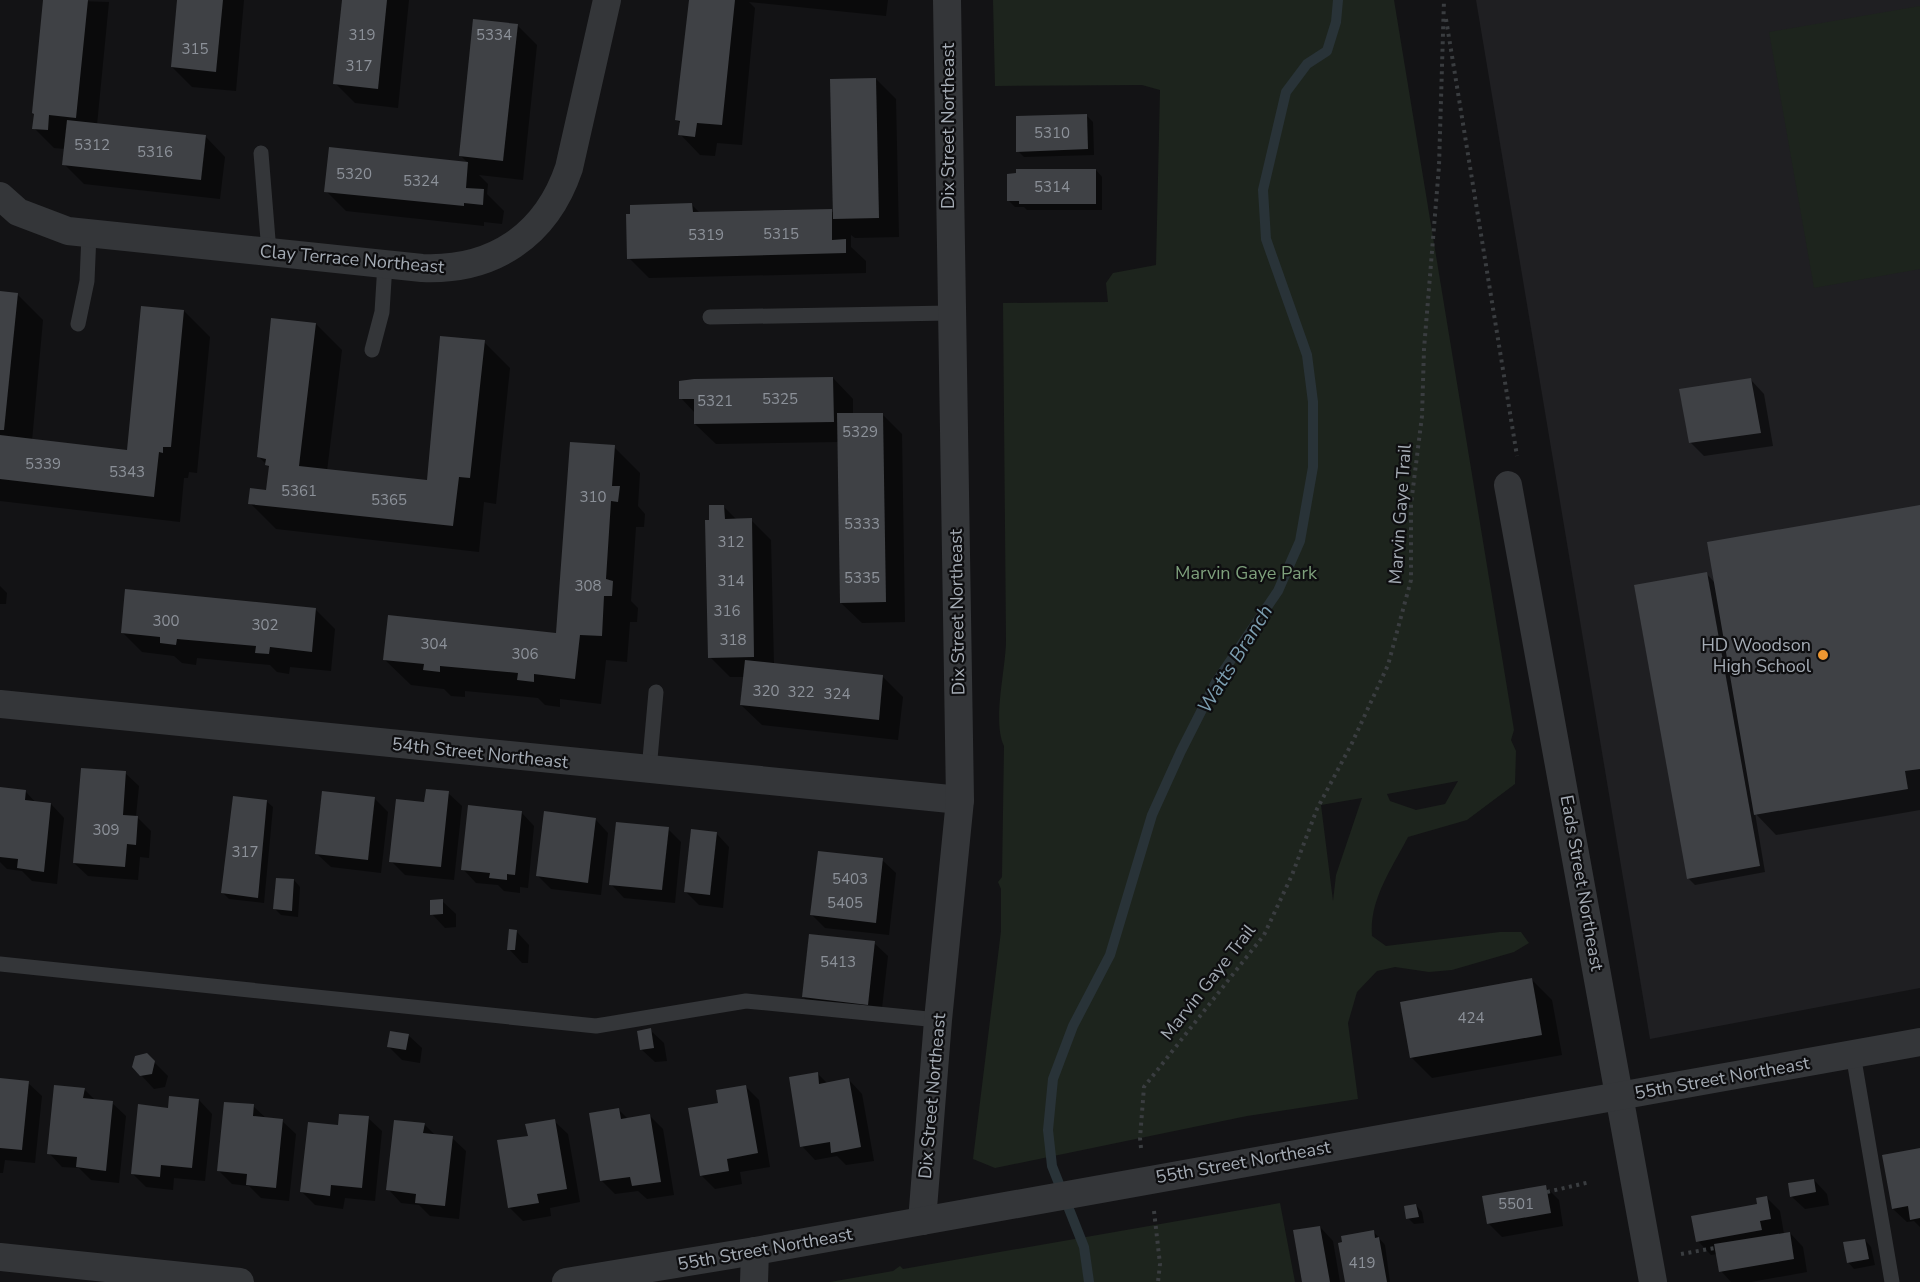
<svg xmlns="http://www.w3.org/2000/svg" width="1920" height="1282" viewBox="0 0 1920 1282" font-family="'Nunito Sans',sans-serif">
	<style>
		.built { fill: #1f1f22 }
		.green { fill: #1d241d; fill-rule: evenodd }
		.shadow { fill: #0007 }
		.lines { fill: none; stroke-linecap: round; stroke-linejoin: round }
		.stream { stroke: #293338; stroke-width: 10 }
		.building { fill: #3f4145 }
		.path { stroke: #3a3d40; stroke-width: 4; stroke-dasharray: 3 4.5; stroke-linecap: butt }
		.lane { stroke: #343639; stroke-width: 15 }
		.street { stroke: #343639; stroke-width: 28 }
		.poi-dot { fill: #ee9731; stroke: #0e0e10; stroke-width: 2 }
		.labels { text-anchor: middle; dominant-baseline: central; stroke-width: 4.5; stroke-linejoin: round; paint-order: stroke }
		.number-label { font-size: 15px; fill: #8c9199 }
		.street-label { font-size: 18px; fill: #a5acb5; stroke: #0e0e10 }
		.park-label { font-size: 18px; fill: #7ea07c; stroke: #0e0e10 }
		.poi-label { font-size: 18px; fill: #a5acb5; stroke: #0e0e10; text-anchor: end }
		.water-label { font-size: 20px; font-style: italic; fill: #7c9eb0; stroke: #0e0e10 }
	</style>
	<rect width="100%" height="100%" fill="#131315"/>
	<!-- built -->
	<polygon class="built" points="1476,0 1920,0 1920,988 1650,1039"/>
	<!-- green -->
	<g class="green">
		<path d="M 993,0 L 1394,0 L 1514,730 L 1511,740 L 1516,751 L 1515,784 L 1467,820 L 1408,837 C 1392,868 1369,900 1372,936 L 1386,946 L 1500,932 L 1521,932 L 1529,943 L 1514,952 L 1452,970 L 1429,972 L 1395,967 L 1377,971 L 1357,992 L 1348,1023 L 1358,1099 L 1247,1116 L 995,1168 L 973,1159 L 1001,931 L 1001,889 L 998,882 L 1002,877 L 1004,746 C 992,721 1006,669 1006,640 L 1003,303 L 1108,302 L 1106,283 L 1113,273 L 1156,265 L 1160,90 L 1142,85 L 995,86 ZM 1458,781 L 1445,804 L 1416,810 L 1390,801 L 1387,794 ZM 1362,798 L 1336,875 L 1333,901 L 1321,805 Z"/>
		<polygon points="1920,6 1920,269 1814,288 1769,32"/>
		<polygon points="1280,1203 1295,1282 830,1282 893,1271 900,1266 903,1269"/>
	</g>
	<!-- shadow -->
	<g class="shadow">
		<polygon points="45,0 109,2 97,125 205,136 225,157 220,199 84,184 64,164 65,149 54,148 34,128"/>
		<polygon points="179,0 244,0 236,91 192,87 172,67"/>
		<polygon points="343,0 409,0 398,108 355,103 335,83"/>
		<polygon points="691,0 888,0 886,16 749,2 755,8 742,145 717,143 715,156 700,155 680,134 681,124 676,119"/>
		<polygon points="517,25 537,45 523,180 479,175 488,184 487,194 504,211 502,224 484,222 484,226 346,211 326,191 330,149 469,164 460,155"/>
		<polygon points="876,79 896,99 899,237 855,238 851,235 851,247 866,261 866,273 649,278 629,258 692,205 700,213 831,211 835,214"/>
		<polygon points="1086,115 1093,122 1094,155 1024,157 1018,151"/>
		<polygon points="1096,170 1102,177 1102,210 1027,210 1024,207 1015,207 1009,201"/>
		<polygon points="0,292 17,294 43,320 32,441 129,452 184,311 210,337 197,473 189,472 188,478 184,478 180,522 0,501"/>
		<polygon points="316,324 342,350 327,471 428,482 484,342 510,368 496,504 484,502 479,552 276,529 250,503 267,492 270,468 259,457"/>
		<polygon points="833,378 853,399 853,415 882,414 902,434 905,622 862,623 841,603 839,442 716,444 695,424 695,413 681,398"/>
		<polygon points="1751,380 1764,394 1773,446 1704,456 1690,442"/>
		<polygon points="614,447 640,473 638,506 645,514 644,527 636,527 631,601 638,608 637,622 630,622 627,662 606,660 601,704 560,699 560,707 545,705 538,698 465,691 465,697 451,696 444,689 411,685 384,659 558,635"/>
		<polygon points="1920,506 1920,810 1776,835 1755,813 1765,872 1695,885 1688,878 1706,573 1715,583"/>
		<polygon points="724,507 737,520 751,520 771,540 774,665 883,677 903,697 898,740 762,725 741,705 744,677 730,677 710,657 710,521"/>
		<polygon points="0,586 7,593 6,604 0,604"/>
		<polygon points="315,609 335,629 331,671 290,667 289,674 277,672 270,665 197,658 196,665 182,663 174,656 142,652 122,632"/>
		<polygon points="125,773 139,786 136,816 151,831 149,858 140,857 138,880 88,876 74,863"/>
		<polygon points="26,792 36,803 51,804 64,818 57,884 32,881 22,871 7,869 0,862 0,797"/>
		<polygon points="448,793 462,806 454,880 405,875 391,861 426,804"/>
		<polygon points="374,798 388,812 381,873 331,867 317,854"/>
		<polygon points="266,801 273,807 264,903 229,899 223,893"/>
		<polygon points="521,812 534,826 528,888 520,887 520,893 504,891 498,885 476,883 463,869"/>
		<polygon points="595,819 608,833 601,895 551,889 538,876"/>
		<polygon points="668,829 681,842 675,903 624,898 611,884"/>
		<polygon points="716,833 729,847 723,908 699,905 685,891"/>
		<polygon points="882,860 896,873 889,935 825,928 812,915"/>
		<polygon points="294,880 300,887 298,917 281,915 275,909"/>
		<polygon points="442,901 456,914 456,927 445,928 432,914"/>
		<polygon points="516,931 529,945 528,963 522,963 509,949"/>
		<polygon points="874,943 888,956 881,1017 817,1010 803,997"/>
		<polygon points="1532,980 1552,1000 1562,1055 1432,1078 1411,1057"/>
		<polygon points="650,1030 664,1043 667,1061 655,1062 641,1049"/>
		<polygon points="408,1035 422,1048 420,1063 402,1060 389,1047"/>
		<polygon points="147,1055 168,1076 165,1087 154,1089 141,1075"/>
		<polygon points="818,1074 828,1084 849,1080 862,1094 874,1161 846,1165 837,1156 815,1160 802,1146"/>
		<polygon points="28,1083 42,1096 35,1163 5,1160 3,1173 0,1173 0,1085"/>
		<polygon points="745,1086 759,1100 770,1167 740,1172 742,1184 715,1189 701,1175 720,1104"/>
		<polygon points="84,1089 96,1101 112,1103 126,1116 119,1183 91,1180 79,1168 62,1167 49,1153"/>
		<polygon points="199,1100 212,1114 205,1181 174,1178 173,1190 146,1187 132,1173 170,1109"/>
		<polygon points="253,1106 267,1119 282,1121 296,1134 289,1201 261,1198 249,1186 232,1184 219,1171"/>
		<polygon points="619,1110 628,1119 650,1116 663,1129 674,1195 647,1199 638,1191 615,1194 602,1181"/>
		<polygon points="368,1118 382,1131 375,1201 345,1198 343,1209 315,1205 302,1192 339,1127"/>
		<polygon points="554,1121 568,1134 580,1202 550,1208 551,1216 523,1221 509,1207 530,1137"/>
		<polygon points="424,1124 436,1136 452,1138 466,1151 459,1219 430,1216 419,1205 401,1203 388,1189"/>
		<polygon points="1920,1150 1920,1227 1914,1221 1907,1222 1893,1209"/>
		<polygon points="1814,1180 1827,1194 1829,1205 1805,1209 1791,1196"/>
		<polygon points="1545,1186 1559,1200 1563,1226 1502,1237 1488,1223"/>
		<polygon points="1766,1197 1780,1211 1784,1234 1790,1233 1803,1247 1807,1272 1751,1282 1731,1282 1721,1271 1717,1254 1711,1255 1698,1241 1759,1205"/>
		<polygon points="1416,1205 1422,1212 1424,1223 1414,1224 1408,1218"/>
		<polygon points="1320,1227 1333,1241 1340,1282 1303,1282"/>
		<polygon points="1373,1231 1385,1245 1390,1282 1346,1282"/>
		<polygon points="1865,1240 1871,1247 1875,1265 1854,1269 1848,1262"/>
	</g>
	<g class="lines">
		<!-- stream -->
		<polyline class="stream" points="1089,1282 1084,1247 1052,1166 1048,1130 1053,1079 1073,1026 1110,955 1152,815 1181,751 1216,682 1278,591 1300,541 1313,467 1313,402 1307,355 1266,239 1263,190 1286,92 1307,64 1327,51 1336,22 1338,0"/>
	</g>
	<!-- building -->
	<g class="building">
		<polygon points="43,0 88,0 76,118 49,115 48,130 32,129 34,114 32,113"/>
		<polygon points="177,0 223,0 216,72 171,67"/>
		<polygon points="342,0 387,0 378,89 333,84"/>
		<polygon points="689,0 735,0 722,125 697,123 695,137 678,135 680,121 675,120"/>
		<polygon points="473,19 518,24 503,161 459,156"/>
		<polygon points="876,78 879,218 833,219 830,79"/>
		<polygon points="1087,114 1088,149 1016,152 1016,116"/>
		<polygon points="67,120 206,135 201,180 62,165"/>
		<polygon points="329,147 468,162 466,188 484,189 483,205 464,203 464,206 324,192"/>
		<polygon points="1016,169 1096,169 1096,204 1019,204 1019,201 1007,201 1007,174 1016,173"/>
		<polygon points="692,203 693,212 832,209 832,240 846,239 846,253 627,259 626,214 630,214 630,205"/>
		<polygon points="0,291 18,293 4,430 0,430"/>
		<polygon points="141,306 184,310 171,447 163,447 163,453 159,452 154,497 0,479 0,435 127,450"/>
		<polygon points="271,318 316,323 299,466 427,480 440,336 485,340 470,478 459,477 453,526 248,504 250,488 266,490 269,466 265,465 266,459 257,457"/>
		<polygon points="833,377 834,422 694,424 694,399 679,399 679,381 694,379"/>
		<polygon points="1751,378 1761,433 1689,443 1679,389"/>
		<polygon points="837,413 883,413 886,602 840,603"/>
		<polygon points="570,442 615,445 612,486 620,486 618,502 611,501 606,579 613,581 612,596 604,596 602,636 580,635 575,679 534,674 534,682 517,680 518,673 440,666 440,672 423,670 424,664 383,660 388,615 556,633"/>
		<polygon points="709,505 724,505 725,519 752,518 754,657 708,658 705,520 709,520"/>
		<polygon points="1920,505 1920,769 1905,771 1908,789 1754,815 1707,542"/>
		<polygon points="1707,572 1760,866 1687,879 1634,585"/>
		<polygon points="125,589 316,608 312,652 270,647 269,654 255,653 256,646 177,639 176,645 160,643 160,637 121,633"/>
		<polygon points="745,660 883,675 879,720 740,705"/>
		<polygon points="81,768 126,771 123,815 138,816 136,845 127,844 125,867 73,863"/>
		<polygon points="0,787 26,790 25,800 51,803 44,872 17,868 18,859 0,857"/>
		<polygon points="426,789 449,791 441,867 389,862 396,799 424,802"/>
		<polygon points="322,791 375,797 368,860 315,854"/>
		<polygon points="233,796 267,800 258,898 221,893"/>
		<polygon points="468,805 522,811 515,875 507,874 507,880 489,878 490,873 461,870"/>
		<polygon points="544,811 596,818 588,883 536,876"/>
		<polygon points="616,822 669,827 662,890 609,885"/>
		<polygon points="691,829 717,832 710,895 684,892"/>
		<polygon points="818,851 883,858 876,923 810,915"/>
		<polygon points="276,878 294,879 292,911 273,909"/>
		<polygon points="443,899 443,914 430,915 430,900"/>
		<polygon points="509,929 517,930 515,950 507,950"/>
		<polygon points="809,934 875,941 868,1005 802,997"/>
		<polygon points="1532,978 1542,1035 1410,1058 1400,1002"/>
		<polygon points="651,1028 654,1048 640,1050 637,1031"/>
		<polygon points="390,1031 409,1034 406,1050 387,1047"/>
		<polygon points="147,1053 155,1061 152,1074 140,1076 132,1067 135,1056"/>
		<polygon points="818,1072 819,1084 849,1078 861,1147 831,1153 830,1142 800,1147 789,1077"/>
		<polygon points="0,1078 29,1081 22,1150 0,1148"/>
		<polygon points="54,1085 85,1088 83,1098 113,1101 106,1171 76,1167 77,1157 47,1154"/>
		<polygon points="746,1085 758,1153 727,1159 729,1171 700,1176 688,1108 718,1103 716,1090"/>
		<polygon points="169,1096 199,1099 192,1168 161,1165 160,1177 131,1174 138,1104 168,1108"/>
		<polygon points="224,1102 254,1104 253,1116 283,1119 276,1188 246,1185 247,1174 217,1171"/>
		<polygon points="619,1108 621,1119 650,1114 661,1182 632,1186 630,1177 600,1181 589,1113"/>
		<polygon points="339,1114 369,1116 362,1188 331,1185 330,1196 300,1192 308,1122 338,1125"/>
		<polygon points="555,1119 567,1189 537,1194 539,1203 508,1208 497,1140 528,1136 525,1124"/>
		<polygon points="394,1120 425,1123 423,1133 453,1136 445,1206 415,1203 416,1194 386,1190"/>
		<polygon points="1920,1148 1920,1218 1910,1220 1908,1206 1892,1209 1882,1155"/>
		<polygon points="1814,1179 1816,1192 1790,1197 1788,1183"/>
		<polygon points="1546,1185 1551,1213 1487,1224 1482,1196"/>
		<polygon points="1767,1196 1771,1219 1760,1221 1762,1230 1696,1242 1691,1216 1757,1204 1756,1198"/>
		<polygon points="1416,1204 1419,1217 1406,1219 1404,1206"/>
		<polygon points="1320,1226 1330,1282 1302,1282 1293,1230"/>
		<polygon points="1374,1230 1375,1238 1379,1237 1387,1282 1345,1282 1338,1243 1342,1242 1341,1236"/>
		<polygon points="1790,1232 1794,1259 1719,1272 1714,1244"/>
		<polygon points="1865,1239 1869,1259 1847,1263 1843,1242"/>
	</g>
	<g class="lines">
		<!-- path -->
		<g class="path">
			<polyline points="1446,19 1517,456"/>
			<polyline points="1141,1148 1140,1138 1144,1087 1264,935 1292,875 1317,809 1352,743 1388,665 1411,580 1411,504 1422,416 1424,349 1439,166 1444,0"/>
			<polyline points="1547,1192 1590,1182"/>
			<polyline points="1154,1211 1160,1264 1158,1282"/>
			<polyline points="1681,1254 1715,1248"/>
		</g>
		<!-- lane -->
		<g class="lane">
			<polyline points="261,153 269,252"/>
			<polyline points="710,317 950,313"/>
			<polyline points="78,324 87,281 89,234"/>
			<polyline points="372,350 382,312 385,264"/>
			<polyline points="649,770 656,692"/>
			<polyline points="0,964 596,1026 746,1001 938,1020"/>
			<polyline points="1853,1054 1892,1282"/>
		</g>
		<!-- street -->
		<g class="street">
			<path d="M 0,196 L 18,212 L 68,231 L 422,268 C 493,271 546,236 569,168 L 607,0"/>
			<polyline points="1508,485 1653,1282"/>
			<polyline points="0,704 960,800"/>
			<polyline points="922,1221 938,1020 960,800 947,0"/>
			<polyline points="0,1257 240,1282"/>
			<polyline points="566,1282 755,1251 1920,1042"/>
			<polyline points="754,1282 755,1251"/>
		</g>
	</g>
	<!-- markers -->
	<circle class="poi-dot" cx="1823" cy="655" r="6"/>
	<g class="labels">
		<!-- number labels -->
		<g class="number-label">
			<text x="362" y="35">319</text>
			<text x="494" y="35">5334</text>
			<text x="195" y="49">315</text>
			<text x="359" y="66">317</text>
			<text x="1052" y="133">5310</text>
			<text x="92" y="145">5312</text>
			<text x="155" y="152">5316</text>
			<text x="354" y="174">5320</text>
			<text x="421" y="181">5324</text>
			<text x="1052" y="187">5314</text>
			<text x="781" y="234">5315</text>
			<text x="706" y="235">5319</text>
			<text x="780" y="399">5325</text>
			<text x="715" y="401">5321</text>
			<text x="860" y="432">5329</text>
			<text x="43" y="464">5339</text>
			<text x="127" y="472">5343</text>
			<text x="299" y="491">5361</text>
			<text x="593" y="497">310</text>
			<text x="389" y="500">5365</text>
			<text x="862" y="524">5333</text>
			<text x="731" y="542">312</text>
			<text x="862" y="578">5335</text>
			<text x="731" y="581">314</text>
			<text x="588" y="586">308</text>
			<text x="727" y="611">316</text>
			<text x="166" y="621">300</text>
			<text x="265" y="625">302</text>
			<text x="733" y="640">318</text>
			<text x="434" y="644">304</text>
			<text x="525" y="654">306</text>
			<text x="766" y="691">320</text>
			<text x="801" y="692">322</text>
			<text x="837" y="694">324</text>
			<text x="106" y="830">309</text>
			<text x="245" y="852">317</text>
			<text x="850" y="879">5403</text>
			<text x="845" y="903">5405</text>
			<text x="838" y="962">5413</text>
			<text x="1471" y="1018">424</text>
			<text x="1516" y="1204">5501</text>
			<text x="1362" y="1263">419</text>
		</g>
		<!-- street labels -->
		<g class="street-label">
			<text transform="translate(948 126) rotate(-90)">Dix Street Northeast</text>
			<text transform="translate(352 259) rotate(5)">Clay Terrace Northeast</text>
			<text transform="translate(1400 514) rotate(-86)">Marvin Gaye Trail</text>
			<text transform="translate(957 612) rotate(-91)">Dix Street Northeast</text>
			<text transform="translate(480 753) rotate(6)">54th Street Northeast</text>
			<text transform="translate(1582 883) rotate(80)">Eads Street Northeast</text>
			<text transform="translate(1208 982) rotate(-52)">Marvin Gaye Trail</text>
			<text transform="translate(1722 1078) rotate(-10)">55th Street Northeast</text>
			<text transform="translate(932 1096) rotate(-85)">Dix Street Northeast</text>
			<text transform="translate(1243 1162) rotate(-10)">55th Street Northeast</text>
			<text transform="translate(765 1249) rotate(-10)">55th Street Northeast</text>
		</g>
		<!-- park labels -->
		<g class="park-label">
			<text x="1246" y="573">Marvin Gaye Park</text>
		</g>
		<!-- poi labels -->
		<g class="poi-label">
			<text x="1811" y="645">HD Woodson<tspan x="1811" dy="21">High School</tspan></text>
		</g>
		<!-- water labels -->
		<g class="water-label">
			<text transform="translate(1235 659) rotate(-58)">Watts Branch</text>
		</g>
	</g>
</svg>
